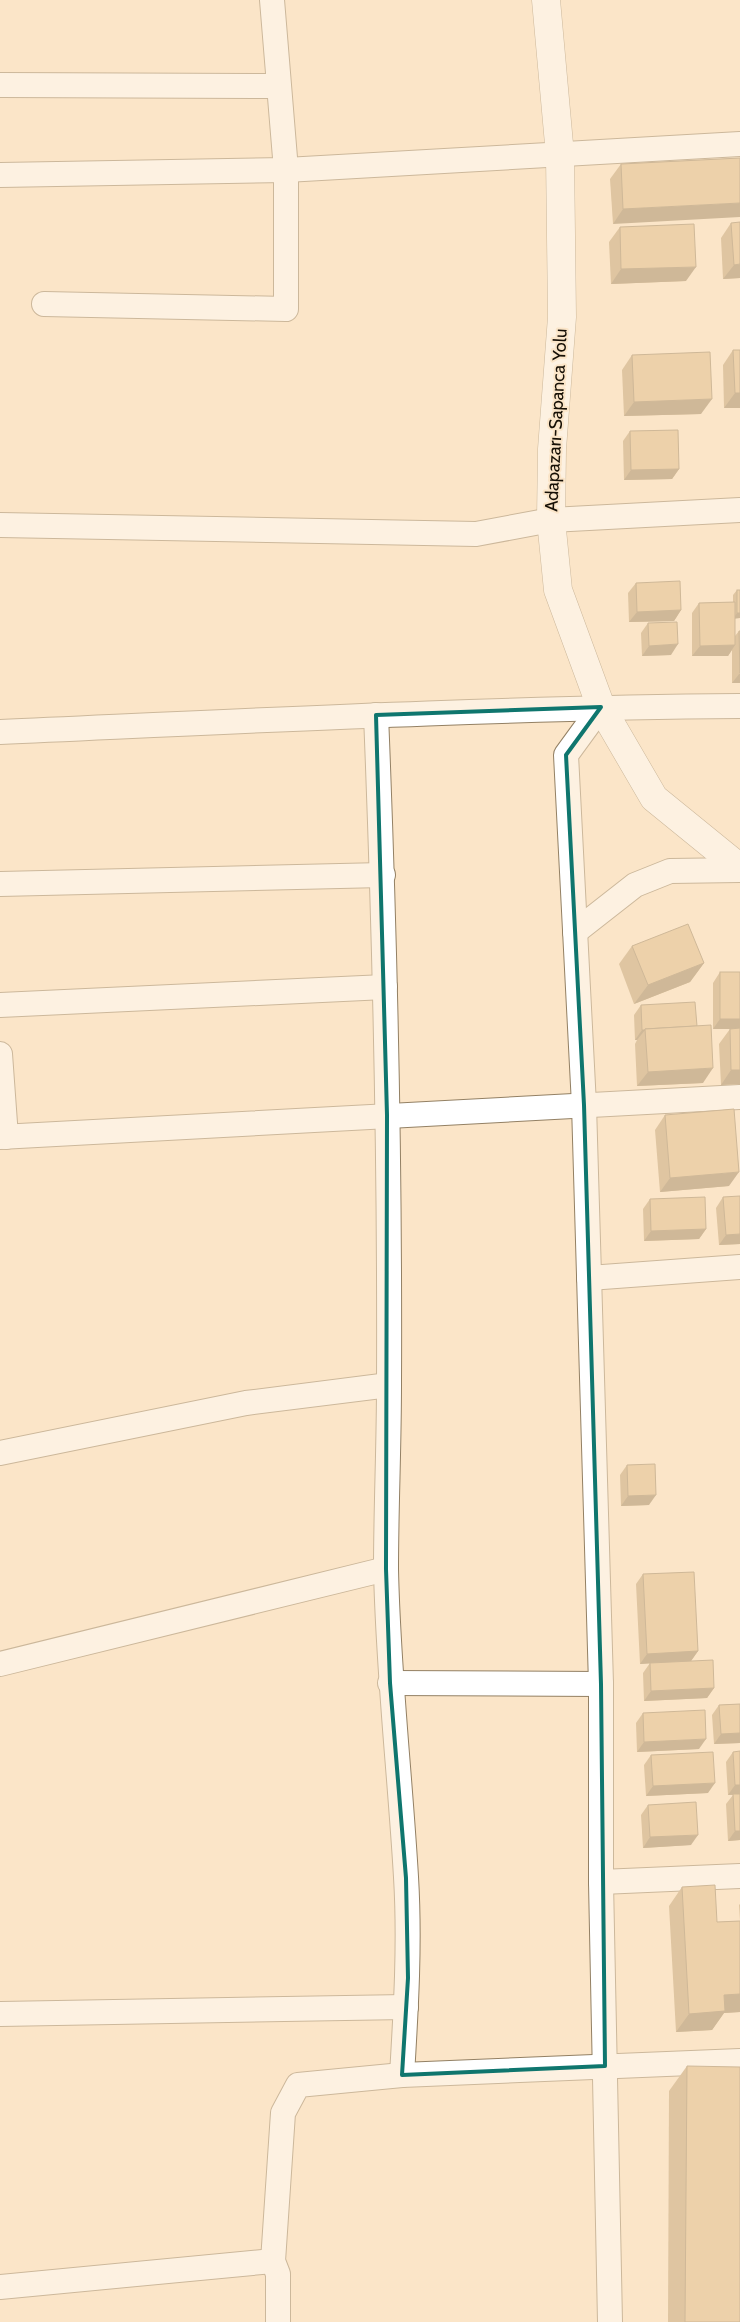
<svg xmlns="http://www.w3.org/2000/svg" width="740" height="2322" viewBox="0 0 740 2322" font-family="Cabin,sans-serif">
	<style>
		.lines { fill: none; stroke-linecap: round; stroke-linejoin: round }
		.street-casing { stroke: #938064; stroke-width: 26 }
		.secondary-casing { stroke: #938064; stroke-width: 29 }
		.street { stroke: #fff; stroke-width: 24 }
		.secondary { stroke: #fff; stroke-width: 28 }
		.wall { fill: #bc9e72 }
		.shaded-wall { fill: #99815d }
		.building { fill: #dbb885; stroke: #99815d }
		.marked { fill: none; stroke: #0f766e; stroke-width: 4; stroke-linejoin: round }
		.labels { text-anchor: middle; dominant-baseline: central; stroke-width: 4; stroke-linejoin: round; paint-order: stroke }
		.street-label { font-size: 18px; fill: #160f05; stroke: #fbe5c8 }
	</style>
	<rect width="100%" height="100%" fill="#fbe5c8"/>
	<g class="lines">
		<defs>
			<g id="street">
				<polyline points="0,85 278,86"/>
				<polyline points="0,175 286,170 740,144"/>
				<polyline points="44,304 286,309 286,170 272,0"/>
				<polyline points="0,525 476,534 551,520 740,510"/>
				<polyline points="601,707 566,755 584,1105 601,1684 601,1882 740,1876"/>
				<path d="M 376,715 C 385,938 390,1161 389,1385 C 389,1446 386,1508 386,1569 C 388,1672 400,1774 406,1877 C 410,1943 406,2009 402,2075"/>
				<path d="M 0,732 C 247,721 493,708 740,706"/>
				<polyline points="0,884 383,875"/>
				<polyline points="575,932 635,885 670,871 740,870"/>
				<polyline points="0,1005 385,987"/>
				<polyline points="0,1054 6,1137"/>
				<polyline points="0,1137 740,1097"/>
				<polyline points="589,1278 740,1267"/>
				<polyline points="0,1453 246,1403 389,1385"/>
				<polyline points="0,1664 386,1569"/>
				<polyline points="390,1683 601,1684"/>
				<polyline points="601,1882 610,2322"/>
				<polyline points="0,2014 406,2007"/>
				<polyline points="0,2287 273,2261"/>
				<polyline points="278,2322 278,2274 273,2261 283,2113 298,2085 402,2075 740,2061"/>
			</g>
			<polyline id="secondary" points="546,0 560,155 562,317 552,449 551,520 558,590 601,707 654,798 740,868"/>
		</defs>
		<!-- street casing -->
		<use href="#street" class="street-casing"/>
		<!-- secondary casing -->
		<use href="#secondary" class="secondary-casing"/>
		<!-- street -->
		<use href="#street" class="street"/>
		<!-- secondary -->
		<use href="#secondary" class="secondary"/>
	</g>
	<!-- wall -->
	<g class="wall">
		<polygon points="740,158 613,224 610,179 621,164"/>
		<polygon points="731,223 740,278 723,279 721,238"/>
		<polygon points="620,227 686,281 611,284 609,242"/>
		<polygon points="733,350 740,408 724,408 723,365"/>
		<polygon points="632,355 701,414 624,416 622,370"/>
		<polygon points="630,431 679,469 672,479 624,480 623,441"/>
		<polygon points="636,583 681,610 674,621 629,622 628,593"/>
		<polygon points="737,590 740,590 740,618 735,618 735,636 739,631 740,683 732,683 732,650 728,656 692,656 692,613 699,603 733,602 733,595"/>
		<polygon points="648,623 671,655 642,656 641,633"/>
		<polygon points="632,946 704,963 690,982 634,1004 619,964"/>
		<polygon points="720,972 740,1084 721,1085 719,1044 730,1029 713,1029 713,983"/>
		<polygon points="641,1005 697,1026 703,1083 637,1086 635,1044 637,1040 635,1040 634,1015"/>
		<polygon points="665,1115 729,1186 660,1192 655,1130"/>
		<polygon points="723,1197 740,1244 719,1245 716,1208"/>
		<polygon points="650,1199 706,1229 699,1239 644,1241 643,1209"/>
		<polygon points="627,1465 649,1505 621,1506 620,1475"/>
		<polygon points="643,1574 698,1651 691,1661 714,1688 707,1698 644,1701 643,1673 650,1663 640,1664 636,1584"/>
		<polygon points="740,1704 740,1743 714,1744 712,1715 719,1705"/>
		<polygon points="643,1713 699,1749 637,1752 636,1723"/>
		<polygon points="733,1752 740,1840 728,1841 726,1804 733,1795 728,1795 726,1762"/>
		<polygon points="651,1755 708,1793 646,1796 644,1765"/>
		<polygon points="648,1805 691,1845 643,1848 641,1815"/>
		<polygon points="682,1887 717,1922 740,1921 739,1905 740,1904 740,2012 724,2013 712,2030 676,2032 669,1906"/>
		<polygon points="687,2066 740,2322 668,2322 669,2091"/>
	</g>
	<!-- shaded-wall -->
	<g class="shaded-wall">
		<polygon points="740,203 740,217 613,224 623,209"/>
		<polygon points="740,264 740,278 723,279 734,265"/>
		<polygon points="696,267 686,281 611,284 621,269"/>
		<polygon points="735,393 740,393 740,408 724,408"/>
		<polygon points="712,399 701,414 624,416 634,402"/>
		<polygon points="679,469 672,479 624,480 631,470"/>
		<polygon points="681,610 674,621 629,622 637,612"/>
		<polygon points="737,613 740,613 740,618 733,619"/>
		<polygon points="678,644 671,655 642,656 649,646"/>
		<polygon points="735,645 728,656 692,656 700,646"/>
		<polygon points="740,673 740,683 732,683"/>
		<polygon points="704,963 690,982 634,1004 648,985"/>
		<polygon points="720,1019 740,1019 740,1029 713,1029"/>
		<polygon points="642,1030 645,1030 637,1040 635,1040"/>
		<polygon points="713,1068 703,1083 637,1086 648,1072"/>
		<polygon points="731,1070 740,1070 740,1084 721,1085"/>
		<polygon points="739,1172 729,1186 660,1192 670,1178"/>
		<polygon points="706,1229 699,1239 644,1241 651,1231"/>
		<polygon points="740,1234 740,1244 719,1245 726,1235"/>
		<polygon points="656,1495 649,1505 621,1506 628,1496"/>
		<polygon points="698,1651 691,1661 640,1664 647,1654"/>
		<polygon points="714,1688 707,1698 644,1701 651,1691"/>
		<polygon points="740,1733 740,1743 714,1744 721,1734"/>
		<polygon points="706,1739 699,1749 637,1752 644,1742"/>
		<polygon points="715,1783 708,1793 646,1796 653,1786"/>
		<polygon points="735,1785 740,1785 740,1794 728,1795"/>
		<polygon points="735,1831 740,1831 740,1840 728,1841"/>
		<polygon points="698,1835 691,1845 643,1848 650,1837"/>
		<polygon points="740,1994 740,2012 724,2013 712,2030 676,2032 689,2014 724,1995"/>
	</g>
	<!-- building -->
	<g class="building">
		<polygon points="740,158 740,203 623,209 621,164"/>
		<polygon points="740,222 740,264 734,265 731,223"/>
		<polygon points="694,224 696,267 621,269 620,227"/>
		<polygon points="733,350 740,350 740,393 735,393"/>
		<polygon points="710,352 712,399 634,402 632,355"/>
		<polygon points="678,430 679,469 631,470 630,431"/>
		<polygon points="680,581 681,610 637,612 636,583"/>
		<rect x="737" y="590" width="3" height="23"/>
		<polygon points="735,602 735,645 700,646 699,603"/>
		<polygon points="677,622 678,644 649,646 648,623"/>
		<polygon points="739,631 740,631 740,673"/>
		<polygon points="688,924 704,963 648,985 632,946"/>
		<rect x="720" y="972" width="20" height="47"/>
		<polygon points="695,1002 697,1026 645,1029 645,1030 642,1030 641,1005"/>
		<polygon points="711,1025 713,1068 648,1072 645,1029"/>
		<polygon points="740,1028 740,1070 731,1070 730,1029"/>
		<polygon points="734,1109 739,1172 670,1178 665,1115"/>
		<polygon points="740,1196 740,1234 726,1235 723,1197"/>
		<polygon points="705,1197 706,1229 651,1231 650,1199"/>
		<polygon points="655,1464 656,1495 628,1496 627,1465"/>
		<polygon points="694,1572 698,1651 647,1654 643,1574"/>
		<polygon points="713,1660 714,1688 651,1691 650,1663"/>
		<polygon points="740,1704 740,1733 721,1734 719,1705"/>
		<polygon points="705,1710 706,1739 644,1742 643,1713"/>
		<polygon points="740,1751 740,1785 735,1785 733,1752"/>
		<polygon points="713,1752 715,1783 653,1786 651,1755"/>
		<polygon points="733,1794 740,1794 740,1831 735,1831"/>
		<polygon points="696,1802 698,1835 650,1837 648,1805"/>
		<polygon points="715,1885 717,1922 740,1921 740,1994 724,1995 725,2011 689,2014 682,1887"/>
		<polygon points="687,2066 740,2067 740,2322 685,2322"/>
	</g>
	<!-- marked area -->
	<path d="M0 0H740V2322H0ZM 601,707 L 566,755 L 584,1105 L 601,1684 L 605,2066 L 402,2075 L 408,1978 L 406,1878 L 390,1683 L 386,1569 L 387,1115 L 376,715 Z" fill="#fbe5c8" fill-opacity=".55" fill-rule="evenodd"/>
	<path class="marked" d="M 601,707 L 566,755 L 584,1105 L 601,1684 L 605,2066 L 402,2075 L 408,1978 L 406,1878 L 390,1683 L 386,1569 L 387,1115 L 376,715 Z"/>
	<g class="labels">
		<!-- street labels -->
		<g class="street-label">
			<text transform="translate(556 420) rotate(-87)">Adapazarı-Sapanca Yolu</text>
		</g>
	</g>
</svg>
